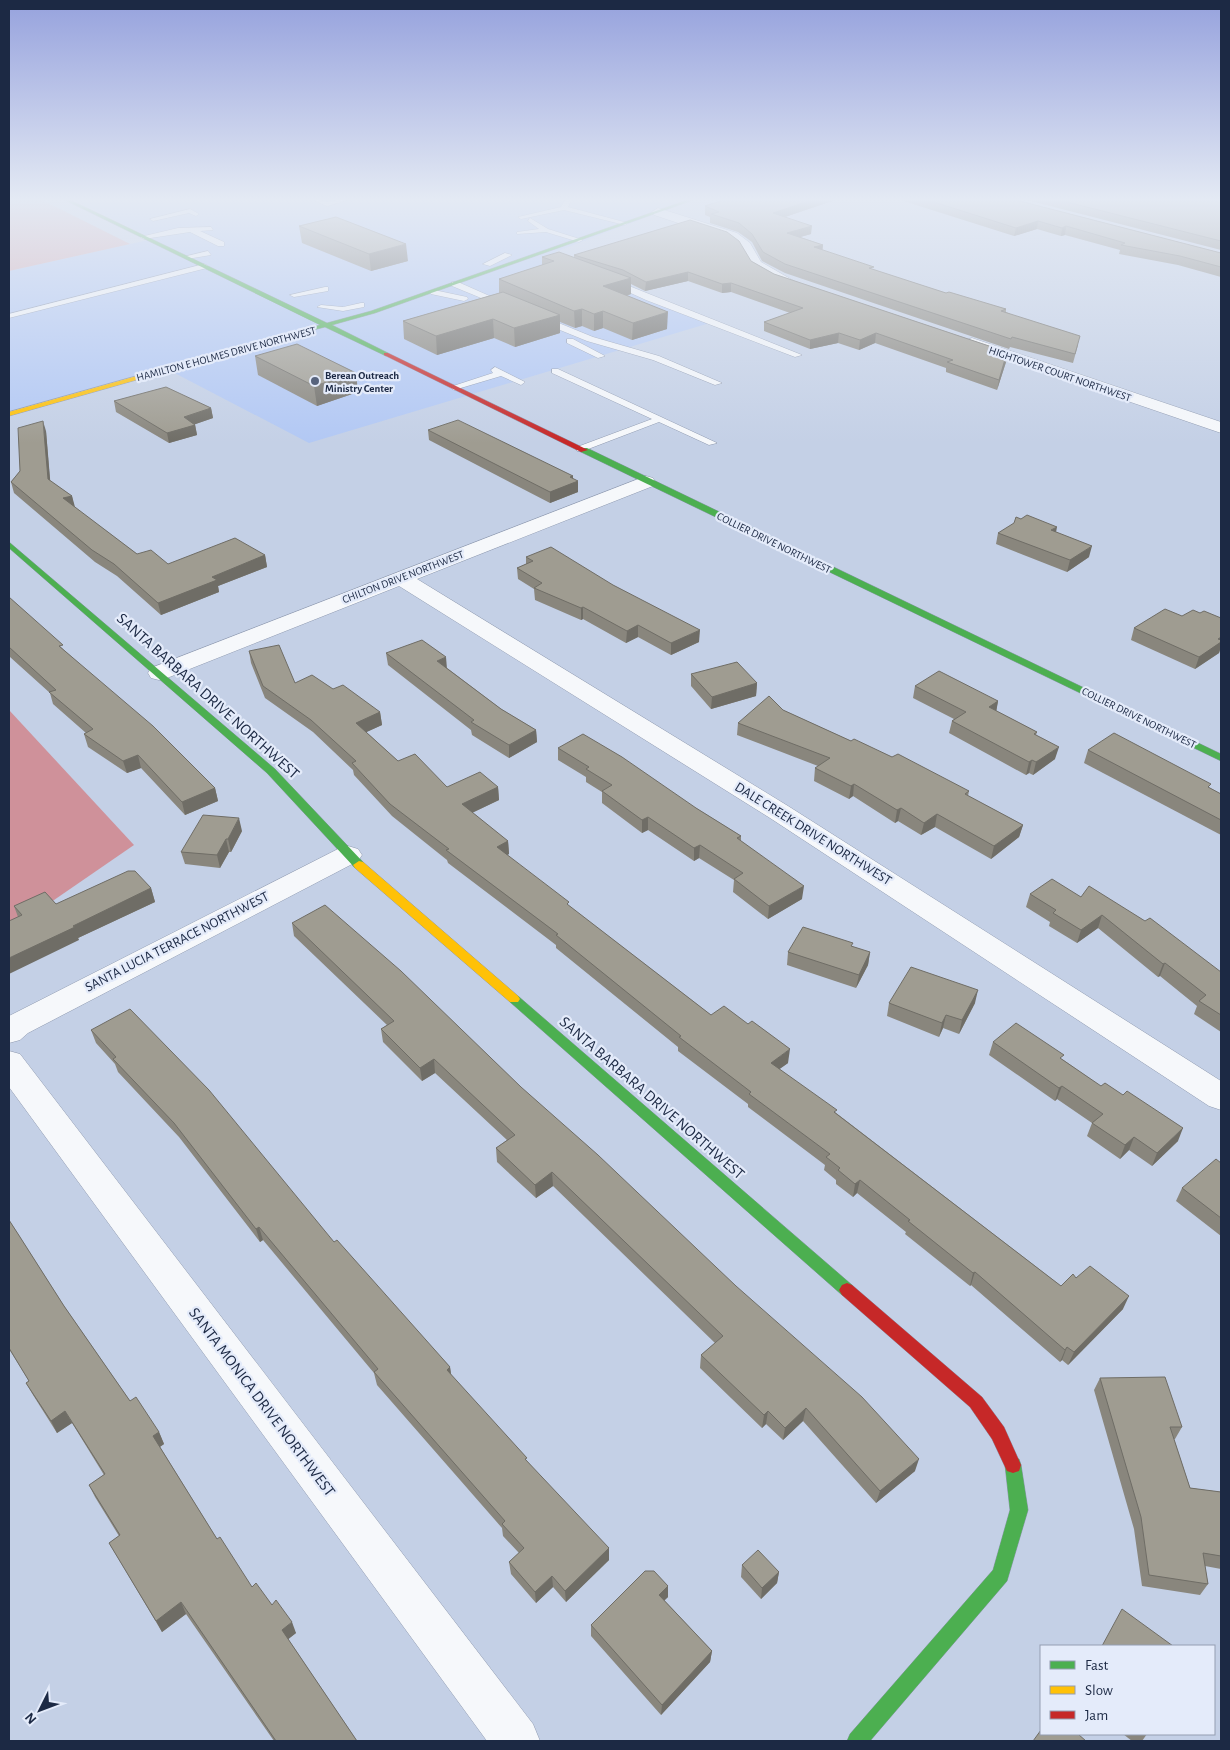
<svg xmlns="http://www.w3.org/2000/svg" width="1230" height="1750" viewBox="0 0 1230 1750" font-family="'Alegreya Sans',sans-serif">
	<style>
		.built { fill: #b2c8f4 }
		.green { fill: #d6aab1 }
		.forest { fill: #cf919a }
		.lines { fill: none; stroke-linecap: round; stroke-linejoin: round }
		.lane-casing { stroke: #8e99af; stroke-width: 1 }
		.street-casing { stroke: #8e99af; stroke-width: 1 }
		.fast-casing { stroke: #8e99af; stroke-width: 1 }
		.slow-casing { stroke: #8e99af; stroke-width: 1 }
		.jam-casing { stroke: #8e99af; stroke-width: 1 }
		.lane { fill: #f6f8fb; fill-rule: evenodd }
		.street { fill: #f6f8fb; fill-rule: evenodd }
		.fast { fill: #4caf50; fill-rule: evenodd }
		.slow { fill: #ffc107; fill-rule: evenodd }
		.jam { fill: #c62828; fill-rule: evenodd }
		.wall { fill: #89867d }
		.shaded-wall { fill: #6f6d66 }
		.building { fill: #9f9c91; stroke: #6f6d66 }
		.poi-dot { fill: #57637d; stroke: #e4ebfa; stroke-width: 2 }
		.labels { text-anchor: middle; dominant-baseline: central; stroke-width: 4.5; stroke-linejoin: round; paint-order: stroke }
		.far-street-label { font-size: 11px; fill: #1c2944; stroke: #e4ebfa }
		.far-poi-label { font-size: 11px; font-weight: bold; fill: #1c2944; stroke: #e4ebfa; text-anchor: start }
		.street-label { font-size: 14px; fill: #1c2944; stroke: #e4ebfa }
		.near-street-label { font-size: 16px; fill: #1c2944; stroke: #e4ebfa }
	</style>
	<rect width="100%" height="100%" fill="#c4d0e6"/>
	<!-- built -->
	<polygon class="built" points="70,198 698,198 555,252 713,322 309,443 165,368 9,411 9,271 153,239"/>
	<!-- green -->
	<polygon class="green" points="9,198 38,198 130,244 9,271"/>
	<!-- forest -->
	<polygon class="forest" points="9,710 134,845 9,931"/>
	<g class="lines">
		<defs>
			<g id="lane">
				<polygon points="345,198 355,198 327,206 315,201 318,199 327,202"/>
				<polygon points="566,198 572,198 568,207 628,223 625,225 564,210 521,219 518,217 561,207"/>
				<polygon points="190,209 199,214 196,216 189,213 153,221 150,219"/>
				<polygon points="530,218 548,229 583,240 579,242 546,232 517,234 517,232 539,229 528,221"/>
				<polygon points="211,227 213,230 200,231 224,242 224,246 218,246 190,232 144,239 140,237 178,228"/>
				<polygon points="208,251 211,255 187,259 183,257"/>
				<polygon points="505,253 512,255 490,266 483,264"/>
				<polygon points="204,264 208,266 207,268 9,318 9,314"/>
				<polygon points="614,280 802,355 795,357 646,300 611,284 610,282"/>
				<polygon points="452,282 458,282 510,305 503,307 452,286"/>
				<polygon points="325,287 328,287 328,291 294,297 290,295"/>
				<polygon points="434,290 467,297 468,299 464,301 431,294 430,292"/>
				<polygon points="361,303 364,303 364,307 343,311 317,307 321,305 343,307"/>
				<polygon points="538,317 544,317 593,337 659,356 722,383 715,385 653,360 587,341 538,321"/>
				<polygon points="567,339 573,339 605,356 598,358 567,343"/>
				<polygon points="495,367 525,382 521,385 501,376 454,390 450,387 493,373 491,370"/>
				<polygon points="552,369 558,369 717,443 709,445 659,422 583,451 577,451 577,447 652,419 552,373"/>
			</g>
			<g id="street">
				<polygon points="658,208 737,233 750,243 761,262 794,281 787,285 782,284 751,268 740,248 727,239 654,215 652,212"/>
				<polygon points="972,338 1221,422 1221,433 967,346 964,343 967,340"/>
				<polygon points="646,476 653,478 655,482 653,486 417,579 788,806 1221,1081 1221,1110 1209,1106 770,818 399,586 167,678 159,680 151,678 148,673 151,668"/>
				<polygon points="348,846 358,849 362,855 358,861 28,1033 20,1040 9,1043 9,1016 338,849"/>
				<polygon points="9,1051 20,1054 533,1724 540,1741 487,1741 9,1087"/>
			</g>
			<g id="fast">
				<polygon points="61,198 66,198 327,323 371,311 693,198 699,198 375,313 332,325 388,353 388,355 386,356 325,327 270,341 270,339 320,325"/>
				<polygon points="581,448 587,448 1221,754 1221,761 581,452"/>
				<polygon points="9,542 275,769 363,862 365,865 363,868 355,868 267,773 9,548"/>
				<polygon points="514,995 518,996 852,1285 855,1290 852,1295 847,1297 842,1295 510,1002 508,999 510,996"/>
				<polygon points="1013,1457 1019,1459 1021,1465 1028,1510 1007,1581 870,1741 847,1741 850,1734 993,1570 1010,1510 1005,1465 1007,1459"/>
			</g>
			<g id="slow">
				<polygon points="272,338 275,340 274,341 9,416 9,412"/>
				<polygon points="359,861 363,862 518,996 520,999 518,1002 510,1002 355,868 353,865"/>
			</g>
			<g id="jam">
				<polygon points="384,353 388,353 588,450 581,452 384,355"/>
				<polygon points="847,1283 852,1285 982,1397 1004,1427 1021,1465 1019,1471 1013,1473 1007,1471 992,1439 970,1407 842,1295 839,1290 842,1285"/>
			</g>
		</defs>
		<!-- lane casing -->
		<use href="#lane" class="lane-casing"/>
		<!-- street casing -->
		<use href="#street" class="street-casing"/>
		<!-- fast casing -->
		<use href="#fast" class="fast-casing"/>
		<!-- slow casing -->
		<use href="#slow" class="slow-casing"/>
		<!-- jam casing -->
		<use href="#jam" class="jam-casing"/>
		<!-- lane -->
		<use href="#lane" class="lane"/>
		<!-- street -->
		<use href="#street" class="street"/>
		<!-- fast -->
		<use href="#fast" class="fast"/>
		<!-- slow -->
		<use href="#slow" class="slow"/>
		<!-- jam -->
		<use href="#jam" class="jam"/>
	</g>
	<!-- wall -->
	<g class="wall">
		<polygon points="730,198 841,198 785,217 811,234 800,237 823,245 822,250 874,270 946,293 1006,309 1006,312 1078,345 1073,363 1010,347 1009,349 785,273 762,261 752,242 738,232 710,223 710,217 705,215 705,206"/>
		<polygon points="894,198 1008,198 1221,253 1221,277 1178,265 1119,254 1120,250 1065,235 1061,236 1037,229 1014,236"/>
		<polygon points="1019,198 1221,198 1221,250"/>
		<polygon points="299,226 408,261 371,271 302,243"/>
		<polygon points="574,255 751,261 774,274 1007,352 1006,362 997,390 946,372 946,368 875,343 859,350 838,343 810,349 764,331 764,322 790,313 731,292 722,293 688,281 645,291 631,284 631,294 627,296 667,329 632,340 603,328 594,331 582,326 575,328 560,322 560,333 515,347 494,338 437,355 404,339 403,321 499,293 499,279 542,265 542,257 574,258"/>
		<polygon points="255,356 358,392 317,406 258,375"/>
		<polygon points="114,401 211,408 213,418 195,424 197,435 169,443 116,412"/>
		<polygon points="428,430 573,476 573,479 578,492 550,503 429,440"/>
		<polygon points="46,431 50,481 72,496 74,507 137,554 168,564 265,555 267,567 218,586 219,592 161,615 117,576 95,562 14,493 11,482 20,471"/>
		<polygon points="1056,532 1089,557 1067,572 996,544 998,533"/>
		<polygon points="526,557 699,642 671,655 638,637 626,643 583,619 581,620 535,600 534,589 518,579 517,568 526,564"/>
		<polygon points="9,597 64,650 215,788 218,801 185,815 141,768 127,773 88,747 84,734 86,733 53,704 50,693 10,657 9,658"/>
		<polygon points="1134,628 1221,647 1219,653 1195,669 1131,640"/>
		<polygon points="249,651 295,683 333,689 380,712 382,725 366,732 398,761 447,787 498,787 499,800 472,813 508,841 509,854 507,855 569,906 711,1015 788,1063 779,1069 1061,1286 1076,1278 1123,1309 1068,1365 1062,1360 1060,1362 971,1285 970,1286 905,1234 906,1232 857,1193 853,1197 836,1184 836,1180 824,1170 825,1165 748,1107 748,1104 678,1051 678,1047 556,948 556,945 448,863 447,860 392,816 354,775 353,770 313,732 265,698 251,663"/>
		<polygon points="386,653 447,668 501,709 536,730 537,742 509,758 472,735 471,730 388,665"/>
		<polygon points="691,674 757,683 756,696 711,709 691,686"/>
		<polygon points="915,686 998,701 996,711 1037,732 1036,735 1055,759 1033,775 1029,773 1026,775 949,733 952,721 954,719 913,698"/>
		<polygon points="783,710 851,741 892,757 969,791 968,796 1023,825 1019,837 991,859 935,827 921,835 898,821 895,823 853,796 849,799 814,781 815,768 818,766 737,735 738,723"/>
		<polygon points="558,748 696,808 741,836 741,841 802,899 768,919 733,892 734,880 699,858 694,861 648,830 642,833 602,803 602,792 586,782 586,777 558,760"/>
		<polygon points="1088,750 1210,788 1221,794 1221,835 1084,763"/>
		<polygon points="242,831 231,852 229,852 220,868 185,864 181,852"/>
		<polygon points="151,888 155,902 78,938 79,940 18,917 14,906 56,904"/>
		<polygon points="1030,894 1081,897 1221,972 1221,1032 1194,1014 1197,1006 1160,976 1158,977 1098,928 1077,943 1049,926 1050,922 1026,907"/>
		<polygon points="292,923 915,1471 876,1503 803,1421 783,1440 766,1424 762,1428 700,1368 701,1355 715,1343 553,1186 536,1198 497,1162 496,1148 507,1140 435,1073 422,1081 383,1042 381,1029 387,1025 294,936"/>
		<polygon points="788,952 870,952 868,965 856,988 787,965"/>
		<polygon points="889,1003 975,1003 959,1034 943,1028 939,1037 887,1016"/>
		<polygon points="91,1030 334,1242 450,1367 451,1375 527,1461 609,1560 566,1602 553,1587 536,1603 511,1574 509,1562 519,1553 503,1536 502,1528 377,1385 374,1373 263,1240 260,1242 179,1137 118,1072 115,1064 96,1043"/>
		<polygon points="993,1042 1062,1059 1178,1141 1152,1166 1129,1150 1120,1159 1087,1136 1092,1123 1057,1099 1055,1101 989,1055"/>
		<polygon points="1221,1163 1221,1236 1176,1201 1182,1188"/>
		<polygon points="9,1220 64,1306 130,1401 159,1432 164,1444 160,1447 217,1539 252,1587 272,1605 296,1633 288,1639 357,1741 274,1741 186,1614 162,1632 109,1543 119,1536 95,1497 89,1485 104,1475 72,1423 57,1433 33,1395 26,1383 29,1381 9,1349"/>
		<polygon points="1100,1378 1182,1427 1175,1439 1174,1439 1190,1488 1221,1492 1221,1569 1205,1566 1208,1584 1200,1595 1142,1586 1134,1529 1094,1390"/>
		<polygon points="742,1565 779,1572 777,1583 761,1599 741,1577"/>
		<polygon points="668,1586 668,1597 664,1600 712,1651 710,1662 661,1715 591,1636 591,1625"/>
		<polygon points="1123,1734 1147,1734 1142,1741 1132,1741"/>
	</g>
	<!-- shaded-wall -->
	<g class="shaded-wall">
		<polygon points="818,198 841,198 773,221 773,213"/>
		<polygon points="1038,221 1037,229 1014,236 1016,228"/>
		<polygon points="812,226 811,234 786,241 787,233"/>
		<polygon points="1066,226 1065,235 1061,236 1062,228"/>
		<polygon points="406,244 408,261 371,271 369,254"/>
		<polygon points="823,245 822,254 814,247"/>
		<polygon points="688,272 688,281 645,291 646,282"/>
		<polygon points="631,278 631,294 603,302 603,286"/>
		<polygon points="731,283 731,292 722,293 722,284"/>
		<polygon points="582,309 582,326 575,328 574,311"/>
		<polygon points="603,311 603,328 594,331 594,314"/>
		<polygon points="668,312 667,329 632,340 633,323"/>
		<polygon points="560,315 560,333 515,347 514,328"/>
		<polygon points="493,319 494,338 437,355 436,336"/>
		<polygon points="839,333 838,343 810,349 810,340"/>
		<polygon points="876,333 875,343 859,350 860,340"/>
		<polygon points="1007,352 1006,362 997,390 999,380"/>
		<polygon points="356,373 358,392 317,406 314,386"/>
		<polygon points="211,408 213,418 193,425 195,425 197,435 169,443 167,433 184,417"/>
		<polygon points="43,421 46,431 51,490 48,479"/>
		<polygon points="573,476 573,483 578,481 578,492 550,503 550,492 570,477"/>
		<polygon points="72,496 75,507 66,509 63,498"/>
		<polygon points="1057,527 1055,538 1051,530"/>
		<polygon points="1092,546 1089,557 1067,572 1070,560"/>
		<polygon points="265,555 267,567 218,586 219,592 161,615 158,603 212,577"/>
		<polygon points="583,607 583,619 581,620 581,608"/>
		<polygon points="638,625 638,637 626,643 627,631"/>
		<polygon points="700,630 699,642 671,655 671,643"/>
		<polygon points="1221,637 1221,646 1219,653 1195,669 1199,657 1218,639"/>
		<polygon points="446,657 447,669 437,661"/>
		<polygon points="757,683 756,696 711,709 712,697"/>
		<polygon points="998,701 996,713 989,707"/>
		<polygon points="380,712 382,725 358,736 356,723"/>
		<polygon points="536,730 537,742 509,758 509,745"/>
		<polygon points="1059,747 1055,759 1033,775 1036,762"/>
		<polygon points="138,755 141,768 127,773 123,761"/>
		<polygon points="1032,760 1029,773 1026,775 1029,762"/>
		<polygon points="854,784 853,796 849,799 851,786"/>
		<polygon points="498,787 499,800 463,817 462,804"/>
		<polygon points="215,788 218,801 185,815 182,802"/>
		<polygon points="901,808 898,821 895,823 897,810"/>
		<polygon points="937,814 935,827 921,835 924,823"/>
		<polygon points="648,817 648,830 642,833 642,820"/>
		<polygon points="239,818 242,831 231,852 228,839"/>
		<polygon points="1023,825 1019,837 991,859 994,846"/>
		<polygon points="226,839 229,852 220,868 217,855"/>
		<polygon points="508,841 509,854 498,860 497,847"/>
		<polygon points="700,845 699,858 694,861 694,848"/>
		<polygon points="804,886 802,899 768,919 769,906"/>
		<polygon points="151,888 155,902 78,938 79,940 9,974 9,958 73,926"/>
		<polygon points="1102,915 1098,928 1077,943 1081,930"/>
		<polygon points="870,952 868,965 856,988 859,975"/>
		<polygon points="1165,963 1160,976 1158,977 1163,964"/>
		<polygon points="978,990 975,1003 959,1034 962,1020"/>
		<polygon points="946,1015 943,1028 939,1037 942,1023"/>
		<polygon points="790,1049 788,1063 770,1076 771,1063"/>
		<polygon points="434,1059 435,1073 422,1081 420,1068"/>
		<polygon points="1062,1086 1057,1099 1055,1101 1059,1088"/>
		<polygon points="1183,1128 1178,1141 1152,1166 1157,1153"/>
		<polygon points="1134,1137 1129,1150 1120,1159 1125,1145"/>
		<polygon points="552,1172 553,1186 536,1198 535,1185"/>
		<polygon points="860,1180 857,1193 853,1197 855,1184"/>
		<polygon points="259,1227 263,1240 260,1242 256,1229"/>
		<polygon points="975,1272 971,1285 970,1286 973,1273"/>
		<polygon points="1129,1296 1123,1309 1068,1365 1074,1352"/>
		<polygon points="1067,1347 1062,1360 1060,1362 1065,1350"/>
		<polygon points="450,1367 452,1380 447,1370"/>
		<polygon points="806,1408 803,1421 783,1440 785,1428"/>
		<polygon points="65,1411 72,1423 57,1433 51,1421"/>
		<polygon points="768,1411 766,1424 762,1428 764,1415"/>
		<polygon points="159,1432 164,1444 158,1448 153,1436"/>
		<polygon points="919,1459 915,1471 876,1503 880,1491"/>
		<polygon points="609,1548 609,1560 566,1602 565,1591"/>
		<polygon points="779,1572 777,1583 761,1599 762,1588"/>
		<polygon points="552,1576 553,1587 536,1603 535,1592"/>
		<polygon points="668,1586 668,1597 659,1606 659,1595"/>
		<polygon points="181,1602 186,1614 162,1632 156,1621"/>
		<polygon points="292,1622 296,1633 286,1641 282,1630"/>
		<polygon points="712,1651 710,1662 661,1715 662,1705"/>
	</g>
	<!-- building -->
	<g class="building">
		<polygon points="730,198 818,198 773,213 812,226 787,233 823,245 814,247 874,267 869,268 946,293 949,292 1006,309 1001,311 1080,336 1075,354 1012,337 1011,339 785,264 763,252 752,234 739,223 711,214 719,212 705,206"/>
		<polygon points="921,198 1008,198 1221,253 1221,267 1180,256 1121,245 1125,243 1066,226 1062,228 1038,221 1016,228"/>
		<polygon points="1051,198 1221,198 1221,241"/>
		<polygon points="336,217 406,244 369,254 299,226"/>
		<polygon points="690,220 727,232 739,241 751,261 774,274 1007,352 999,380 947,362 953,360 876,333 860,340 839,333 810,340 764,322 803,308 731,283 722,284 688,272 646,282 623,270 574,255"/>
		<polygon points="559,252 631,278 603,286 668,312 633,323 603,311 594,314 582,309 574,311 499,279 554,261 542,257"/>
		<polygon points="503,292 560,315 514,328 493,319 436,336 403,321"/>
		<polygon points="297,344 356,373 314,386 255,356"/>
		<polygon points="166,387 211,408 184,417 195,425 167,433 114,401"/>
		<polygon points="458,420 573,476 570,477 578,481 550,492 428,430"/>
		<polygon points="43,421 48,479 72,496 63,498 137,554 151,550 168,564 235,538 265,555 212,577 217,580 158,603 114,564 92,550 11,482 20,471 18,428"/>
		<polygon points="1027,515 1057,527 1051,530 1092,546 1070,560 998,533 1014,523 1016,517 1021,519"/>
		<polygon points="551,547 613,585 700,630 671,643 638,625 627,631 583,607 581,608 534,588 542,583 517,568 533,561 526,557"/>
		<polygon points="9,597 63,645 59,646 153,726 215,788 182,802 138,755 123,761 84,734 93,729 49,692 56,690 9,647"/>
		<polygon points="1165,609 1182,616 1193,610 1200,613 1204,611 1221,618 1221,637 1218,639 1221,640 1221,642 1199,657 1134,628"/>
		<polygon points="422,640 446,657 437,661 501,709 536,730 509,745 471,722 474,720 386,653"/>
		<polygon points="279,645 295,683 312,675 333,689 343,685 380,712 356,723 398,761 415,754 447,787 480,772 498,787 462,804 508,841 497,847 569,902 567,904 711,1015 724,1006 748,1024 752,1021 790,1049 771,1063 837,1110 834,1112 1061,1286 1073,1274 1076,1278 1090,1266 1129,1296 1074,1352 1067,1347 1065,1350 975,1272 973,1273 908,1221 910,1220 860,1180 855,1184 838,1170 840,1168 826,1157 830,1154 749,1094 751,1092 679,1037 681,1036 556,935 558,934 446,850 449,849 390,804 352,763 356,761 311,720 263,686 249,651"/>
		<polygon points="737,662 757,683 712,697 691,674"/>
		<polygon points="939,671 998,701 989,707 1037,732 1034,734 1059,747 1036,762 1032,760 1029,762 952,721 966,712 915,686"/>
		<polygon points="769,696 783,710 851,741 854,739 892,757 898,754 969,791 965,794 1023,825 994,846 937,814 924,823 901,808 897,810 854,784 851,786 815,768 830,758 738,723"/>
		<polygon points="1114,733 1211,784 1208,787 1221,794 1221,820 1088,750"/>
		<polygon points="583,734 622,757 696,808 741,836 737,838 804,886 769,906 734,879 743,873 700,845 694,848 648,817 642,820 602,791 612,785 586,769 589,767 558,748"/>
		<polygon points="203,815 239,818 228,839 226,839 217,855 181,852"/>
		<polygon points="128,871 135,871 151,888 73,926 75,927 9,958 9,921 22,915 14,906 45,892 56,904"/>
		<polygon points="1052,879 1081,897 1089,886 1145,921 1150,918 1221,972 1221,1015 1199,1001 1206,995 1165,963 1163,964 1102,915 1081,930 1053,913 1056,910 1030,894"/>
		<polygon points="325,905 401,971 521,1087 598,1155 736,1286 862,1397 919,1459 880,1491 806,1408 785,1428 768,1411 764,1415 701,1355 723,1336 552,1172 535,1185 496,1148 515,1135 434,1059 420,1068 381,1029 394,1021 292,923"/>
		<polygon points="803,927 853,943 851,946 870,952 859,975 788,952"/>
		<polygon points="911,967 978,990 962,1020 946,1015 942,1023 889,1003"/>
		<polygon points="130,1009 209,1090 334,1242 337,1240 450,1367 447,1370 527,1458 525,1459 609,1548 565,1591 552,1576 535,1592 509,1562 524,1548 502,1524 505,1521 374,1372 378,1369 259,1227 256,1229 174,1123 113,1059 116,1057 91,1030"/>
		<polygon points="1016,1023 1064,1055 1060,1058 1101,1086 1105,1083 1123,1095 1127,1091 1183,1128 1157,1153 1134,1137 1125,1145 1092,1123 1103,1114 1062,1086 1059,1088 993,1042"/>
		<polygon points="1216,1159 1221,1163 1221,1218 1182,1188"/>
		<polygon points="9,1220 20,1237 64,1306 130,1401 136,1397 159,1432 153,1436 217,1539 220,1537 252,1587 256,1583 272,1605 276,1600 292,1622 282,1630 357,1741 276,1741 181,1602 156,1621 109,1543 120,1535 89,1485 105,1474 65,1411 51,1421 26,1383 29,1381 9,1348"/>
		<polygon points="1165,1377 1182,1427 1170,1427 1190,1488 1221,1492 1221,1556 1203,1553 1208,1584 1149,1575 1141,1517 1100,1378"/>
		<polygon points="758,1550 779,1572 762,1588 742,1565"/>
		<polygon points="645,1571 654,1571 668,1586 659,1595 712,1651 662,1705 591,1625"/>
		<polygon points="1122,1609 1173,1646 1102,1646"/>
		<polygon points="1041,1730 1041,1734 1078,1734 1086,1741 1033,1741"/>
	</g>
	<!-- sky -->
	<linearGradient id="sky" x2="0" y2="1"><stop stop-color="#96a2dd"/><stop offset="0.45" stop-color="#e4eaf4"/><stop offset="1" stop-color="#e4eaf4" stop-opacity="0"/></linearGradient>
	<rect width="1230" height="443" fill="url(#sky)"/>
	<!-- markers -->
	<circle class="poi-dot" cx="315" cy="381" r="5"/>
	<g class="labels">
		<!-- far-street labels -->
		<g class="far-street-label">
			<text transform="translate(226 354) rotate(-15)">HAMILTON E HOLMES DRIVE NORTHWEST</text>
			<text transform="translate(1060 374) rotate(19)">HIGHTOWER COURT NORTHWEST</text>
			<text transform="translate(774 543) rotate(26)">COLLIER DRIVE NORTHWEST</text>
			<text transform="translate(403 577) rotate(-21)">CHILTON DRIVE NORTHWEST</text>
			<text transform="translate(1139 718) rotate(26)">COLLIER DRIVE NORTHWEST</text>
		</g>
		<!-- far-poi labels -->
		<g class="far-poi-label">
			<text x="325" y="375">Berean Outreach<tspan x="325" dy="13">Ministry Center</tspan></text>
		</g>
		<!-- street labels -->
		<g class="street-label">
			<text transform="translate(813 834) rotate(32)">DALE CREEK DRIVE NORTHWEST</text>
			<text transform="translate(177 942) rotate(-27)">SANTA LUCIA TERRACE NORTHWEST</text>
		</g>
		<!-- near-street labels -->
		<g class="near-street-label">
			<text transform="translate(208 696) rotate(42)">SANTA BARBARA DRIVE NORTHWEST</text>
			<text transform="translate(652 1098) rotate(41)">SANTA BARBARA DRIVE NORTHWEST</text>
			<text transform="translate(262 1402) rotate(53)">SANTA MONICA DRIVE NORTHWEST</text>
		</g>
	</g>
	<!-- border -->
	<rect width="1230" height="1750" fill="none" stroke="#1c2944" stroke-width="20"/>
	<!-- legend -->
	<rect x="1040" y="1645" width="175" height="90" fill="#e4ebfa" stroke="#949db1"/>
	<rect x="1050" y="1661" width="25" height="8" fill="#4caf50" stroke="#949db1"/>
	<text x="1085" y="1670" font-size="15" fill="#1c2944">Fast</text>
	<rect x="1050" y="1686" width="25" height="8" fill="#ffc107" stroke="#949db1"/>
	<text x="1085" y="1695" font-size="15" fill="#1c2944">Slow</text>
	<rect x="1050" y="1711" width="25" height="8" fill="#c62828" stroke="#949db1"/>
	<text x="1085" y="1720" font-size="15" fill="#1c2944">Jam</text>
	<!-- north arrow -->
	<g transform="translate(40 1710) rotate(228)" stroke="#e4ebfa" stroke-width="4" paint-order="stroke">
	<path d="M0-4L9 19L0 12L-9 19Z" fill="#1c2944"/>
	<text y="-8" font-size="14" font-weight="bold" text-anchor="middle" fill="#1c2944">N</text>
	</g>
</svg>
